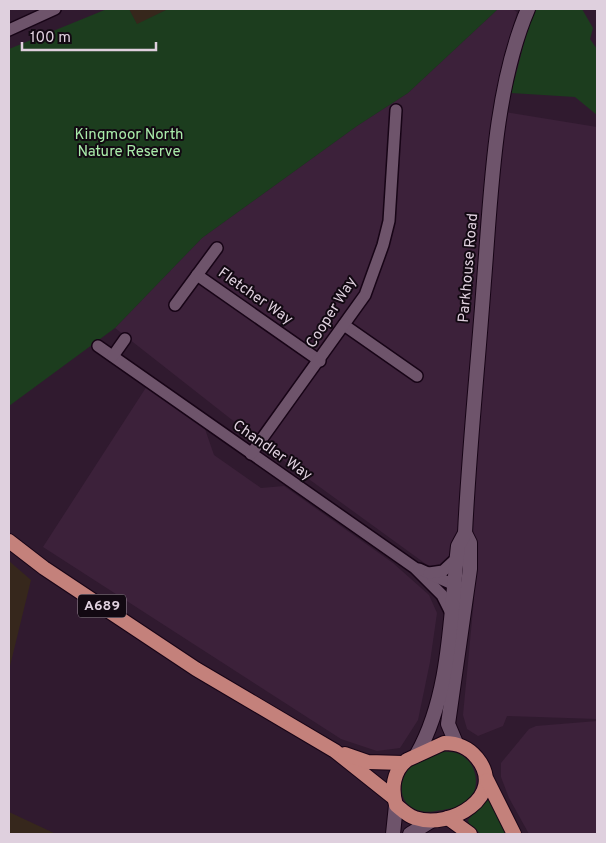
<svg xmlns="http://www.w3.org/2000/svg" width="606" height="843" viewBox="0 0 606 843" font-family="Overpass,sans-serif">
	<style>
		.built { fill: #3c213a }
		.industrial { fill: #36271c }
		.green { fill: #1c3d1e }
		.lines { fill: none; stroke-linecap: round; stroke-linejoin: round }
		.minor-casing { stroke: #170416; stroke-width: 14 }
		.tertiary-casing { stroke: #170416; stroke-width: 16 }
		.trunk-casing { stroke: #170416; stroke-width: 16 }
		.minor { stroke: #6e546b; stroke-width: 11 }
		.tertiary { stroke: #6e546b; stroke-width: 14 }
		.trunk { stroke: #c4817b; stroke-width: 14 }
		.labels { text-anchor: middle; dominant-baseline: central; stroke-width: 4; stroke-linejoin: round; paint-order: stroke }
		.shield { fill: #120912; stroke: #a294a1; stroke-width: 1 }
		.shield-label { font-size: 14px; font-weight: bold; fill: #dfd0de }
		.park-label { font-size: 15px; fill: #a9ebaa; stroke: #120912 }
		.street-label { font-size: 15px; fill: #dfd0de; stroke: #120912 }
	</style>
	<rect width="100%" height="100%" fill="#301a2f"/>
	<!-- built -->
	<g class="built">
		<polygon points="498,9 512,9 517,12 493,110 597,127 597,719 507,716 503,726 478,736 467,729 463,715 474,599 288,464 115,328 202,238 357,126 408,93"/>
		<polygon points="147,386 205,429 214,455 261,488 284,486 393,563 429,595 437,613 430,662 418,720 400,748 377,751 341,739 43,547"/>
		<polygon points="597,721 597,834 529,834 509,798 501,777 501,763 529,729 536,726"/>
	</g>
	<!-- industrial -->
	<g class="industrial">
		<polygon points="129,9 168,9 137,25"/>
		<polygon points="9,561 31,580 9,670"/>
		<polygon points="9,812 56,834 9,834"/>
	</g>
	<!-- green -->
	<g class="green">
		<polygon points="107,9 129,9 137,24 168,9 498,9 408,93 357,126 202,238 115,328 9,406 9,49"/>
		<polygon points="533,9 582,9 593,28 590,39 597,49 597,115 575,97 511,93"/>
		<path d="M 438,751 C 445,752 455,751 461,755 C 478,764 482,791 465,803 C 459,808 451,808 443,810 C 435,811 428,813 421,811 C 396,806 397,777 414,764 C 421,758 430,755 438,751 Z"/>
		<polygon points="491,800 507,834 481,834 469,824 468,820 485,801"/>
	</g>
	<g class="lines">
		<defs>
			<g id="minor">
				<polyline points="9,30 55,9"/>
				<polyline points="197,275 320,361"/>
				<polyline points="175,305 217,248"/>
				<polyline points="344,325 417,376"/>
				<polyline points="98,346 415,568 442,595 451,613"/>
				<polyline points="113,356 125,339"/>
				<polyline points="251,454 365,295 383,245 389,221 396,110"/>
				<polyline points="419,569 461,588"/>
				<polyline points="429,573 443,571 457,558"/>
			</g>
			<g id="tertiary">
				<polyline points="456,743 448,724 470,569 470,543 465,533"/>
				<path d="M 417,754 C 451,694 450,614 458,546 L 465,533 C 469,449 478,365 484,281 C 491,195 494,88 528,9"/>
				<polyline points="393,834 396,805"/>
				<polyline points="410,834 431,821"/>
			</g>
			<g id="trunk">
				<polyline points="9,541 44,568 196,669 335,751 394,798"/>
				<path d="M 444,743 C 458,743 468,747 477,758 C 508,796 450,830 415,818 C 408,816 402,810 396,805 C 391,789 393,771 407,760 Z"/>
				<polyline points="345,754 368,762 403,763"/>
				<polyline points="487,780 514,834"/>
				<polyline points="448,818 470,834"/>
			</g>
		</defs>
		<!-- minor casing -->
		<use href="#minor" class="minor-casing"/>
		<!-- tertiary casing -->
		<use href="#tertiary" class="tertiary-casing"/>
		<!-- trunk casing -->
		<use href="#trunk" class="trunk-casing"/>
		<!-- minor -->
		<use href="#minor" class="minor"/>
		<!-- tertiary -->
		<use href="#tertiary" class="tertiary"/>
		<!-- trunk -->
		<use href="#trunk" class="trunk"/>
	</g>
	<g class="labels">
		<!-- shield labels -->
		<rect class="shield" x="78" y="594.5" width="48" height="23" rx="4"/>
		<g class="shield-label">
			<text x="102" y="606">A689</text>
		</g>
		<!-- park labels -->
		<g class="park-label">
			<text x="129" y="135">Kingmoor North<tspan x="129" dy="17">Nature Reserve</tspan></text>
		</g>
		<!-- street labels -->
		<g class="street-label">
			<text transform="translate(469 268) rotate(-85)">Parkhouse Road</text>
			<text transform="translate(255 297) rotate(35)">Fletcher Way</text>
			<text transform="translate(332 313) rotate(-58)">Cooper Way</text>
			<text transform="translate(272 451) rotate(35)">Chandler Way</text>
		</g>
	</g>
	<!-- border -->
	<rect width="606" height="843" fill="none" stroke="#dfd0de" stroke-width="20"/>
	<!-- scale -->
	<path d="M22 42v8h134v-8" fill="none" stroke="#dfd0de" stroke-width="2.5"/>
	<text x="30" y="42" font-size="15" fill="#dfd0de" stroke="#120912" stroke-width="4" paint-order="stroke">100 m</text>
</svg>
